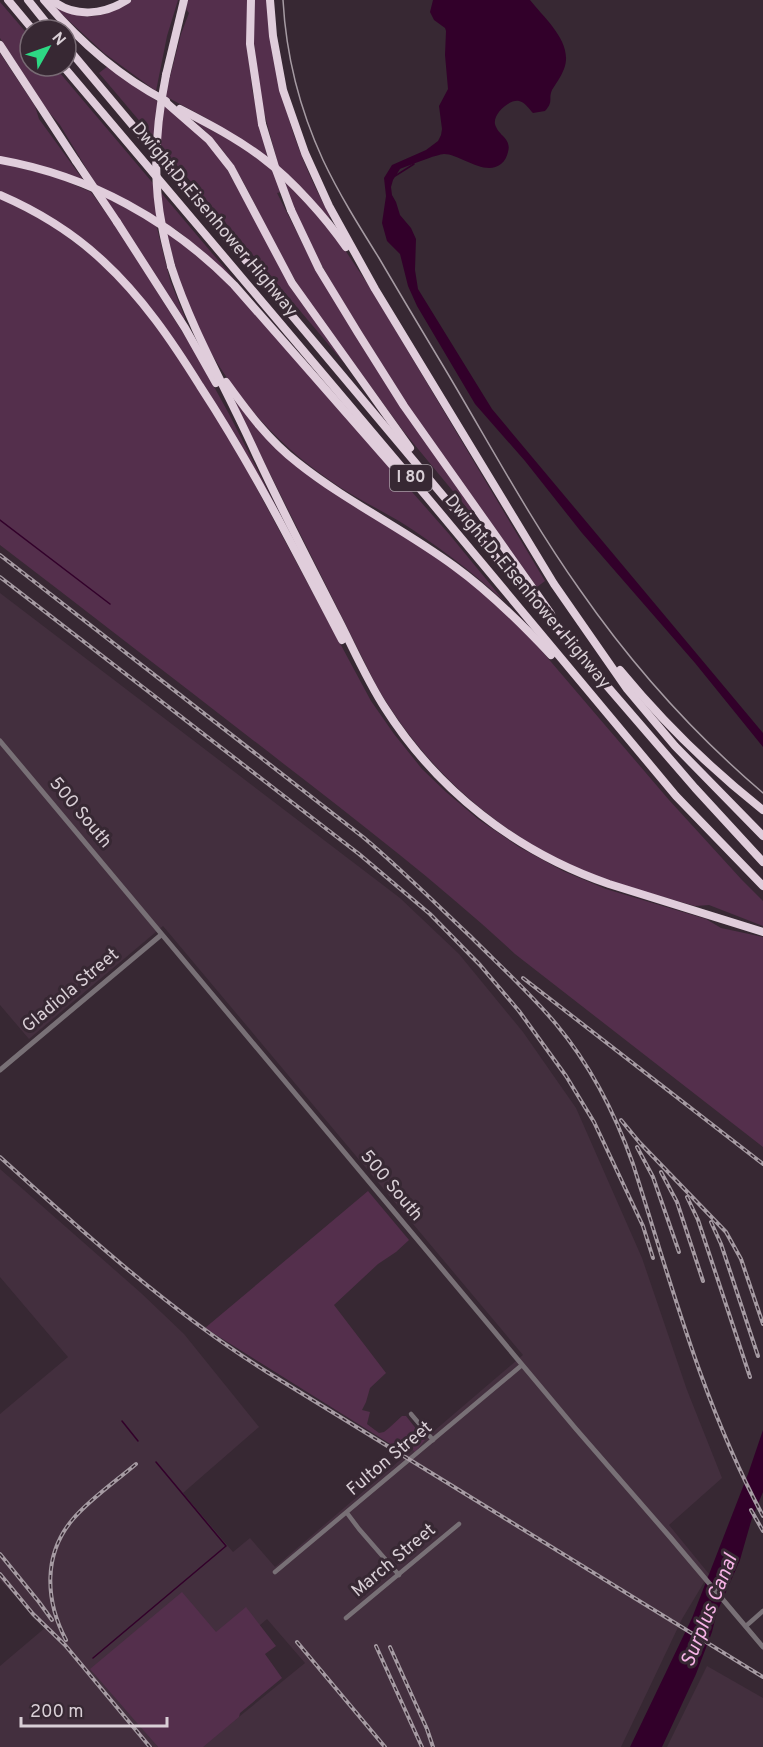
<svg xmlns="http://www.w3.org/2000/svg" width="763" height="1747" viewBox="0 0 763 1747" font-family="Overpass,sans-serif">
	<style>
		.built { fill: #432f3e }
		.green { fill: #542f4c }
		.water { fill: #32002a }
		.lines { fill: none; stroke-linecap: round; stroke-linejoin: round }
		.stream { stroke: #32002a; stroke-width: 1.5 }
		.minor { stroke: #787076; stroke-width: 4.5 }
		.tertiary { stroke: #787076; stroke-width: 5 }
		.motorway { stroke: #e0cddb; stroke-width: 8 }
		.tram { stroke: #a69ba3; stroke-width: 1.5 }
		.rail-casing { stroke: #a69ba3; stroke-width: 4 }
		.rail { stroke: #372833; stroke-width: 1.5; stroke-dasharray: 4.5; stroke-linecap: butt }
		.motorway-bridge { stroke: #e0cddb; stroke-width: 8 }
		.labels { text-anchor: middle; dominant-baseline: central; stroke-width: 6; stroke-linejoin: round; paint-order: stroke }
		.shield { fill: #372833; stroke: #a89da5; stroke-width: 1.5 }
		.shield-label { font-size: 16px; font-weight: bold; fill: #d9cfd6 }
		.street-label { font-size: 18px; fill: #d9cfd6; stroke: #372833 }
		.water-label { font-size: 20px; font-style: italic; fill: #f6b3e6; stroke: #372833 }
	</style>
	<rect width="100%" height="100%" fill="#372833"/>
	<!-- built -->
	<g class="built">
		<polygon points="0,593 400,898 459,954 523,1032 576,1108 642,1258 687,1390 722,1478 669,1525 709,1574 682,1619 621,1747 202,1747 305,1663 267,1619 230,1651 95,1671 158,1747 0,1747 0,1666 46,1627 0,1580 0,1414 68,1357 0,1277 0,1169 141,1293 184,1334 259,1427 183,1493 233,1552 250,1538 275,1567 523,1355 163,926 29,1039 0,1005"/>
		<polygon points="707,1666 763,1698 763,1747 667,1747"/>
	</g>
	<!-- green -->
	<g class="green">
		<path d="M 132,0 L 178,0 L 167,36 L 156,91 L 104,53 L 55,8 C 61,9 67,12 73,14 C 94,21 115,12 132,0 Z"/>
		<polygon points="187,0 247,0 248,52 252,89 268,160 208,119 165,96 181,34 189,13 185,8"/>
		<path d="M 253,0 L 268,0 C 273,33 276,73 285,105 C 295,144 311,181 330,216 L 329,218 L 306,192 L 279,168 L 261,101 L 253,35 Z"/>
		<polygon points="0,2 30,37 30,66 54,66 244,291 205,253 178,231 145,210 97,186 60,125 47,110 0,38"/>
		<polygon points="0,53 35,106 39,119 84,181 0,157"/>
		<polygon points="108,66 124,79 178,115 218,153 265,238 345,364 99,73"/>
		<path d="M 193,120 L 244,148 L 271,169 L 297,193 L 337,238 L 371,289 L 545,581 L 537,587 L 411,411 L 340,297 L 313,250 L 286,191 L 277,193 L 316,270 L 474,511 L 471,513 L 404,432 L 311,305 C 295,281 280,255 267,229 C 247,188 230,150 193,120 Z"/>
		<polygon points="0,163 56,177 91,192 119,231 195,352 229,414 284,522 228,425 112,265 0,192"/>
		<polygon points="103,196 156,224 170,280 185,318 183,320"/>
		<path d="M 0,198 L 50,224 L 102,263 L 139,303 L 177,356 L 235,448 L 371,701 L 394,734 L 422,769 L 446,792 L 478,819 L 519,847 L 563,871 L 606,889 L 706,919 L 721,928 L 763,937 L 763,1147 L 515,954 C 441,885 360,823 280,761 C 187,689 94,617 0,545 Z"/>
		<path d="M 167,233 L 204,260 L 238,294 L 449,534 L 504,601 C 471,571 437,545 399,521 C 375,507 350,495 328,479 C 262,433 209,367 183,291 C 176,272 172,253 167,233 Z"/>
		<path d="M 232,398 L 267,439 L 315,481 L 405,535 L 482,591 L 534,642 L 669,800 L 742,880 L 763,901 L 763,926 L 709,905 L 695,906 C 651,893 604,882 562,861 C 483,821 420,761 376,685 Z"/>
		<polygon points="368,1191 409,1240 396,1252 378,1264 334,1305 386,1373 370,1388 366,1402 362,1410 370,1412 367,1424 379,1433 384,1432 389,1428 402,1416 406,1416 425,1440 415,1452 411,1448 403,1452 205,1328"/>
		<polygon points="182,1592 216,1632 246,1607 276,1646 265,1654 282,1678 240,1713 239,1717 203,1747 158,1747 90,1669"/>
	</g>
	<!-- water -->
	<g class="water">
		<path d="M 433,0 L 530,0 C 545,19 574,43 564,69 C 561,77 556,83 552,90 C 548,99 554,101 545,111 L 533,113 C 529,109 525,102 519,101 C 509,99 493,114 495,124 C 498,136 512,138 508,152 C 507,156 505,161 501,164 C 485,177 460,154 444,154 C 438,154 407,166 400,169 L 393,180 L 391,187 L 392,195 L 396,202 L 400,215 L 411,228 L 416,239 L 415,270 L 418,289 L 492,409 L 763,733 L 763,747 L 695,663 L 582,533 L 525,461 L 475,404 L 417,306 L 408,286 L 400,254 L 387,241 L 382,223 L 386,196 L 384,178 L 392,165 L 426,150 L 438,141 L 441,135 L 442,129 L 439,106 L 448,89 L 445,55 L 446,31 L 445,28 L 434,20 L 430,12 Z"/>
		<polygon points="763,1430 763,1492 752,1518 740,1560 717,1612 712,1632 696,1674 662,1747 630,1747 692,1618 748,1474"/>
	</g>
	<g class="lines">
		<!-- stream -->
		<g class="stream">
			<polyline points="395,176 414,164"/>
			<polyline points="0,520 110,604"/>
			<polyline points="122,1421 138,1441"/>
			<polyline points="93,1658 226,1546 156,1462"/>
		</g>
		<!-- minor -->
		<g class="minor">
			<polyline points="411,1414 433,1440"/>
			<polyline points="347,1513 359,1529 399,1575"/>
			<polyline points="275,1572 522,1365"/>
			<polyline points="346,1618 459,1524"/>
			<polyline points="746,1626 763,1611"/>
		</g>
		<!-- tertiary -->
		<g class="tertiary">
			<polyline points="0,741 576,1429 670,1537 763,1647"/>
			<polyline points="0,1070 161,935"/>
		</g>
		<!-- motorway -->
		<g class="motorway">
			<polyline points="8,0 33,30"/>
			<polyline points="28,0 52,30"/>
			<path d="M 44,0 C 78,40 120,77 166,101"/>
			<path d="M 52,0 C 74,18 104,15 127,0"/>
			<polyline points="251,0 250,44 262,124"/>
			<polyline points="270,0 273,36 283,90 305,153 329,206 375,289 554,584 627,689 675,746 763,836"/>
			<polyline points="0,45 76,161"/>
			<polyline points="66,46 450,504 695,788 763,862"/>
			<polyline points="63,66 426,496 676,796 763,886"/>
			<polyline points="166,75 184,0"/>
			<polyline points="162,99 209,140 231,168 292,283 410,448"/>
			<path d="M 180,109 C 209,124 238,139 264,159 C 292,180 326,218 346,247"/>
			<path d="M 0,160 C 90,176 170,220 234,285 L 392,465"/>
			<path d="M 0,195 C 37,211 73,233 103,261 C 142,297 172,341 200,386 C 253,467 297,554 342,640"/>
			<polyline points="291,210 319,269 358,333 404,406 551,614"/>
			<polyline points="117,222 185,328 216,383"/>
			<path d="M 171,266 C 192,331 227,390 255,452 C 280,506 307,558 334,611 C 351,643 365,677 385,708 C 437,790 516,852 609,884 L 763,932"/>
			<path d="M 226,382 C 247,411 269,441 298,463 C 347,502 404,529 454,566 C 490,592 521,623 551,655"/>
			<path d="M 620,670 C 662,721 711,769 763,810"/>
		</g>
		<!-- tram -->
		<path class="tram" d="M 283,0 C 286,55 300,110 323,160 C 339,194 359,226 379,258 C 400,294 421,329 442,364 C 487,439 529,518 580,590 C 632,665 694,734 763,793"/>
		<defs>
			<g id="rail">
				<path d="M 0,555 L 363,837 C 400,868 435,903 470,936 C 499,965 530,993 556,1024 C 591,1066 615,1113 633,1164 C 671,1283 703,1405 763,1516"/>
				<polyline points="0,577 359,854 430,914 480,965 519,1011 566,1076 594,1122 643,1226 653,1258"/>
				<polyline points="523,978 763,1164"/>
				<polyline points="621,1120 640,1143 726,1232 741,1259 763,1324"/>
				<polyline points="637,1147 653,1177 679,1252"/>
				<path d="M 0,1157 C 85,1234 170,1311 267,1372 L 763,1677"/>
				<polyline points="661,1172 677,1202 703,1281"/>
				<polyline points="687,1197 698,1220 750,1377"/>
				<polyline points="711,1222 721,1244 758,1356"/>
				<polyline points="751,1510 763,1531"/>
				<polyline points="0,1554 39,1602 52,1620"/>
				<polyline points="0,1574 33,1614 65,1645 150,1747"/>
				<path d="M 66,1640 C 45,1600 43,1554 73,1519 C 91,1498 115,1482 136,1464"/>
				<polyline points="297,1642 385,1747"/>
				<polyline points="376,1646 422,1747"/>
				<polyline points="390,1647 427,1729 433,1747"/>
			</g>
		</defs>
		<!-- rail casing -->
		<use href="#rail" class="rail-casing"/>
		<!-- rail -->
		<use href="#rail" class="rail"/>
		<!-- motorway-bridge -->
		<g class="motorway-bridge">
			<path d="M 166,75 C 156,124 152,176 162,226 C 164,239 168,253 171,266"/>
			<polyline points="262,124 275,167 291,210"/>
			<polyline points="76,161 117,222"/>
		</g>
	</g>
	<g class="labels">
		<!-- shield labels -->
		<rect class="shield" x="390" y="465" width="42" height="26" rx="4.5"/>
		<g class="shield-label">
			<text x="411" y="478">I 80</text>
		</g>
		<!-- street labels -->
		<g class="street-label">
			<text transform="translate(214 220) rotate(50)">Dwight D. Eisenhower Highway</text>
			<text transform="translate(527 592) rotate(50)">Dwight D. Eisenhower Highway</text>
			<text transform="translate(80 813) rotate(50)">500 South</text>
			<text transform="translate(71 991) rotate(-40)">Gladiola Street</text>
			<text transform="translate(391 1186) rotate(50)">500 South</text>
			<text transform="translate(390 1459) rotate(-40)">Fulton Street</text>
			<text transform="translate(394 1561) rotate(-40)">March Street</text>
		</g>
		<!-- water labels -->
		<g class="water-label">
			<text transform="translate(710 1611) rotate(-68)">Surplus Canal</text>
		</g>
	</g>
	<!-- north arrow -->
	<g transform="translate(48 48) rotate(50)"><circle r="28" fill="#372833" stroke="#786b74" stroke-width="1.5"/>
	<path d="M0-4.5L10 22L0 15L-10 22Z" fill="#2dd884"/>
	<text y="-9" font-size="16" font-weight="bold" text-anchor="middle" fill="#d9cfd6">N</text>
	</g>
	<!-- scale -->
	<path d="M21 1717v9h146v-9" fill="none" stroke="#d9cfd6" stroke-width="3"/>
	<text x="30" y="1717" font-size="18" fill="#d9cfd6" stroke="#372833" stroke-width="4.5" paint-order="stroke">200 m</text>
</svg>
